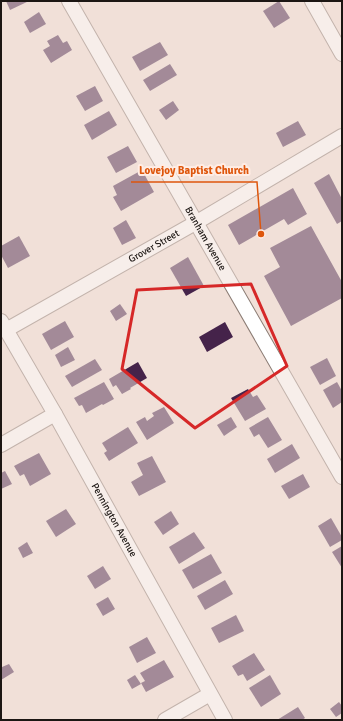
<svg xmlns="http://www.w3.org/2000/svg" width="343" height="721" viewBox="0 0 343 721" font-family="Signika,sans-serif">
	<style>
		.building { fill: #45234a }
		.lines { fill: none; stroke-linecap: round; stroke-linejoin: round }
		.street-casing { stroke: #8c7d75; stroke-width: 16 }
		.street { stroke: #fff; stroke-width: 14 }
		.marked { fill: none; stroke: #d62828; stroke-width: 3; stroke-linejoin: round }
		.labels { text-anchor: middle; dominant-baseline: central; stroke-width: 4; stroke-linejoin: round; paint-order: stroke }
		.street-label { font-size: 10px; fill: #1c1613; stroke: #ffede5 }
		.leader { fill: none; stroke: #de560c; stroke-width: 1.5 }
		.callout-dot { fill: #de560c; stroke: #ffede5; stroke-width: 1.5 }
		.callout-label { font-size: 11px; text-anchor: middle; font-weight: bold; fill: #de560c; stroke: #ffede5; stroke-width: 4; stroke-linejoin: round; paint-order: stroke }
	</style>
	<rect width="100%" height="100%" fill="#f1e0d8"/>
	<!-- building -->
	<g class="building">
		<polygon points="6,1 29,1 10,10"/>
		<polygon points="279,1 290,18 274,28 263,11"/>
		<polygon points="39,12 46,24 30,33 24,22"/>
		<polygon points="58,35 63,43 67,41 72,50 51,63 43,50 50,46 47,41"/>
		<polygon points="160,42 168,55 140,71 132,57"/>
		<polygon points="170,64 177,75 150,91 143,80"/>
		<polygon points="95,86 103,101 85,111 76,96"/>
		<polygon points="173,101 179,110 166,120 159,110"/>
		<polygon points="109,111 117,125 92,140 84,125"/>
		<polygon points="298,121 306,135 283,147 276,133"/>
		<polygon points="128,146 137,162 116,173 107,157"/>
		<polygon points="142,170 154,192 121,211 113,197 117,195 113,186"/>
		<polygon points="329,174 342,199 342,221 337,224 314,183"/>
		<polygon points="293,188 307,214 288,225 284,219 239,245 228,225"/>
		<polygon points="126,220 136,238 122,245 113,228"/>
		<polygon points="311,226 342,282 342,298 291,326 264,276 280,267 270,248"/>
		<polygon points="19,236 30,256 8,268 1,255 1,246"/>
		<polygon points="188,257 204,286 186,296 170,268"/>
		<polygon points="120,304 127,314 116,321 110,311"/>
		<polygon points="65,321 74,337 51,350 42,334"/>
		<polygon points="225,322 233,337 207,352 199,337"/>
		<polygon points="68,347 75,360 61,367 55,355"/>
		<polygon points="327,358 336,376 320,385 310,367"/>
		<polygon points="95,359 102,370 72,387 65,376"/>
		<polygon points="138,362 147,378 130,388 131,389 122,394 116,385 113,387 109,379"/>
		<polygon points="104,382 114,399 103,405 102,404 86,413 82,405 79,406 74,398"/>
		<polygon points="337,382 342,391 342,402 333,408 323,390"/>
		<polygon points="248,389 253,397 257,395 266,409 245,421 231,398"/>
		<polygon points="164,407 174,423 147,440 136,422 145,417 147,421 154,416 152,413"/>
		<polygon points="231,417 237,427 224,436 217,425"/>
		<polygon points="268,417 282,440 268,448 259,434 254,437 249,428"/>
		<polygon points="128,427 138,443 109,461 104,453 107,451 102,443"/>
		<polygon points="292,444 300,458 275,473 267,459"/>
		<polygon points="39,453 51,474 30,486 24,474 20,476 14,466"/>
		<polygon points="152,456 166,482 139,496 131,482 143,475 137,463"/>
		<polygon points="5,471 12,484 1,489 1,473"/>
		<polygon points="303,474 310,487 289,499 281,486"/>
		<polygon points="66,509 76,524 56,537 46,521"/>
		<polygon points="171,511 179,524 163,535 154,522"/>
		<polygon points="331,518 342,537 342,540 330,547 318,526"/>
		<polygon points="194,532 205,548 179,564 169,547"/>
		<polygon points="27,542 33,553 23,558 18,548"/>
		<polygon points="342,546 342,568 332,552"/>
		<polygon points="211,554 222,573 193,589 182,570"/>
		<polygon points="103,566 111,579 95,589 87,576"/>
		<polygon points="225,580 233,594 205,610 197,596"/>
		<polygon points="108,597 115,609 103,616 96,604"/>
		<polygon points="236,615 244,631 219,643 211,628"/>
		<polygon points="147,637 156,653 137,663 129,647"/>
		<polygon points="254,653 265,670 247,681 243,674 238,676 232,666"/>
		<polygon points="164,660 174,677 146,692 141,683 145,681 140,673"/>
		<polygon points="9,664 14,672 1,680 1,665 2,667"/>
		<polygon points="135,675 141,684 132,689 127,680"/>
		<polygon points="270,675 281,694 261,707 249,688"/>
		<polygon points="339,702 342,706 342,713 336,717 330,709"/>
		<polygon points="298,707 305,718 302,720 277,720"/>
	</g>
	<g class="lines">
		<defs>
			<g id="street">
				<path id="s1" d="M 69,1 C 160,160 251,318 342,477"/>
				<polyline points="312,1 342,54"/>
				<path id="s2" d="M 1,321 L 55,414 L 225,720"/>
				<path id="s3" d="M 6,330 L 197,222 L 342,136"/>
				<polyline points="1,445 55,414"/>
				<polyline points="165,720 210,694"/>
			</g>
		</defs>
		<!-- street casing -->
		<use href="#street" class="street-casing"/>
		<!-- street -->
		<use href="#street" class="street"/>
	</g>
	<!-- marked area -->
	<path d="M0 0H343V721H0ZM 251,284 L 287,366 L 195,428 L 122,369 L 137,290 Z" fill="#f1e0d8" fill-opacity=".55" fill-rule="evenodd"/>
	<path class="marked" d="M 251,284 L 287,366 L 195,428 L 122,369 L 137,290 Z"/>
	<g class="labels">
		<!-- street labels -->
		<g class="street-label">
			<text stroke="none"><textPath href="#s1" startOffset="274">Branham Avenue</textPath></text>
			<text stroke="none"><textPath href="#s3" startOffset="170">Grover Street</textPath></text>
			<text stroke="none"><textPath href="#s2" startOffset="229">Pennington Avenue</textPath></text>
		</g>
	</g>
	<!-- callouts -->
	<path class="leader" d="M261 234L257 182H131"/>
	<circle class="callout-dot" cx="261" cy="234" r="4"/>
	<g class="callout-label">
		<text x="194" y="174">Lovejoy Baptist Church</text>
	</g>
	<!-- border -->
	<rect width="343" height="721" fill="none" stroke="#1c1613" stroke-width="4"/>
</svg>
